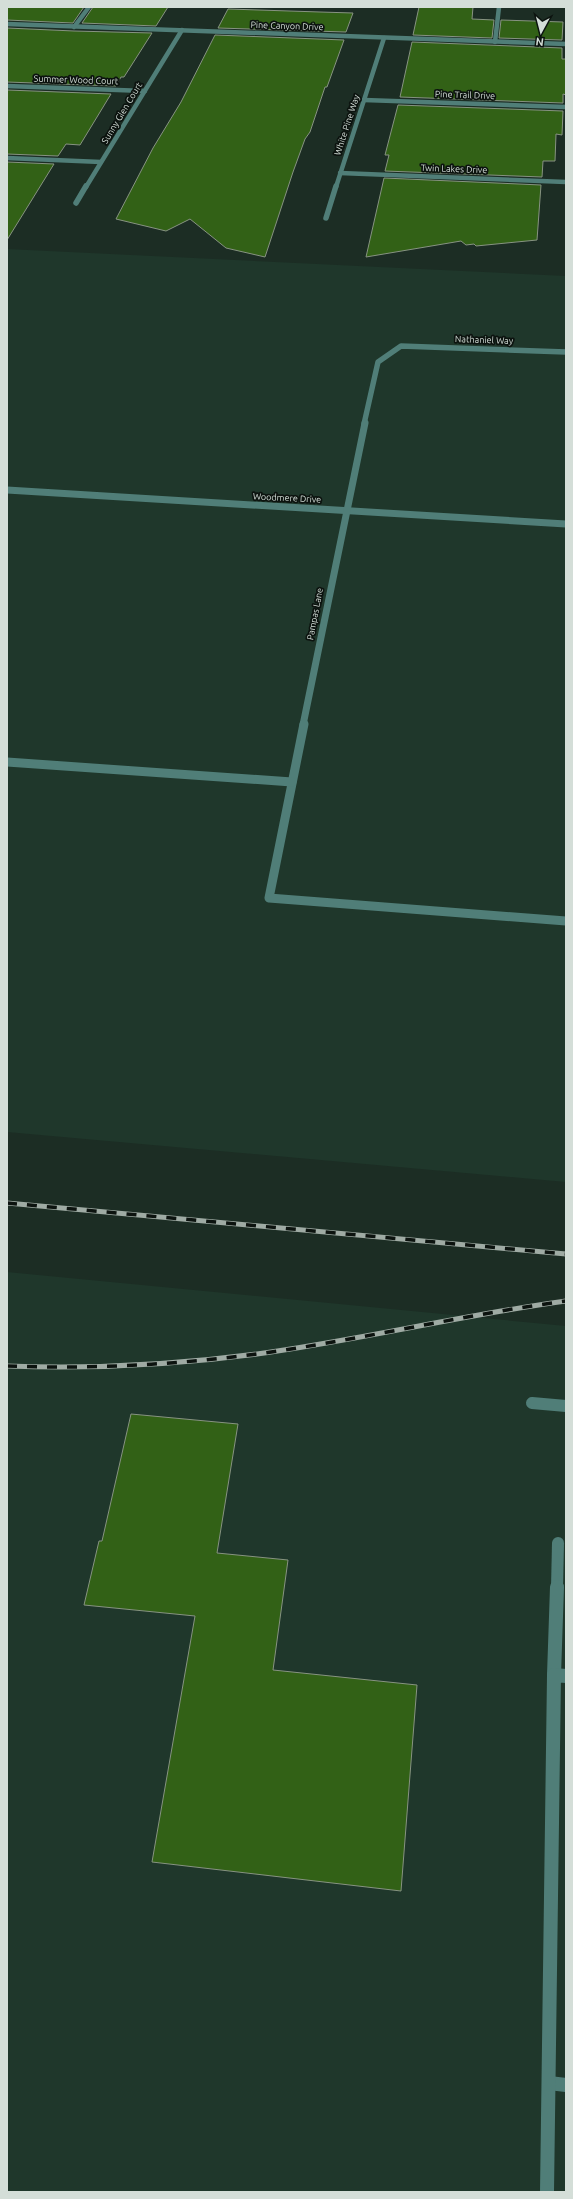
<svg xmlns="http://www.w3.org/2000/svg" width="573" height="2199" viewBox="0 0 573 2199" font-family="Ubuntu,sans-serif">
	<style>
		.built { fill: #1f372b }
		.building { fill: #326116; stroke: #879382 }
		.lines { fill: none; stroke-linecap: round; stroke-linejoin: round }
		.minor-far5 { stroke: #507e78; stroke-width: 4.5 }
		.minor-far4 { stroke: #507e78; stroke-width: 5.5 }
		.minor-far3 { stroke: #507e78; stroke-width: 7 }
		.minor-far2 { stroke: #507e78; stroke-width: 9 }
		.minor-far1 { stroke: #507e78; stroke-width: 12 }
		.minor { stroke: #507e78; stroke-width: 14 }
		.rail-casing { stroke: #9faba4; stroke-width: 5 }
		.rail { stroke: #0c130f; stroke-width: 3.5; stroke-dasharray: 10; stroke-linecap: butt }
		.labels { text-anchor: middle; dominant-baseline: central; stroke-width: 3.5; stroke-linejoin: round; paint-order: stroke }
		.far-street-label { font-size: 9px; fill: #d4ded8; stroke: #0c130f }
	</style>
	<rect width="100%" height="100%" fill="#1c2d24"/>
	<!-- built -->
	<g class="built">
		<polygon points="7,249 566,276 566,1182 7,1132"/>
		<polygon points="7,1272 566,1326 566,2192 7,2192"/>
	</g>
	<!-- building -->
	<g class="building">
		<polygon points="7,7 84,7 73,23 7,20"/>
		<polygon points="93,7 168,7 156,26 82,23"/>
		<polygon points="419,7 473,7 472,19 494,20 492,38 413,35"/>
		<polygon points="228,9 320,12 353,13 346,32 218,28"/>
		<polygon points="501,20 563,22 562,40 499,38"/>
		<polygon points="7,28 74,31 152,33 124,77 121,77 116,86 7,82"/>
		<polygon points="215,35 344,40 327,87 325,87 310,132 305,139 293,172 265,257 226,248 190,219 166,231 116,219 153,148 181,102"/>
		<polygon points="412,42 562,48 562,59 566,59 566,95 563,94 563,103 400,97"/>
		<polygon points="7,90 111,94 80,145 66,144 58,156 7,154"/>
		<polygon points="398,105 563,111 562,135 556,134 555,161 543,161 542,177 385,171 389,155 385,155"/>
		<polygon points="7,162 54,164 7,240"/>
		<polygon points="384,178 541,185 537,240 476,246 474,244 466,245 461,241 366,257"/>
		<polygon points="131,1414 238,1424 217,1553 288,1560 273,1670 417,1685 401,1891 152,1862 195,1616 84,1605 99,1541 102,1541"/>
	</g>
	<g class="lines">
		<!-- minor-far5 -->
		<g class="minor-far5">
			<polyline points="7,24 566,44"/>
			<polyline points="74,27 89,7"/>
			<polyline points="495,42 499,7"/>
			<polyline points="7,86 145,91"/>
			<polyline points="364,100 566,107"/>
			<polyline points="7,158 101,162"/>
			<polyline points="340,173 566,182"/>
			<polyline points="86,187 182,30"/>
			<polyline points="336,187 384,38"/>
		</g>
		<!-- minor-far4 -->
		<g class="minor-far4">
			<polyline points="76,203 86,186"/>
			<polyline points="326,218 336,186"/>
			<polyline points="364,424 378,362 401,346 566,352"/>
		</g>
		<!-- minor-far3 -->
		<g class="minor-far3">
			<polyline points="7,490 566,524"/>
			<polyline points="303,725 365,423"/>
		</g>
		<!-- minor-far2 -->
		<g class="minor-far2">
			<polyline points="304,724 269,898 566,921"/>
			<polyline points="7,762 292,782"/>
		</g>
		<!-- minor-far1 -->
		<g class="minor-far1">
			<polyline points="532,1403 566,1406"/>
			<polyline points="557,1588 558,1543"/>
		</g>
		<!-- minor -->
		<g class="minor">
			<polyline points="554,1675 557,1587"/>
			<polyline points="549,2083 566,2085"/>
			<polyline points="547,2192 554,1675 566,1676"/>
		</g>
		<defs>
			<g id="rail">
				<polyline points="7,1203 566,1254"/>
				<path d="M 7,1366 C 91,1369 174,1365 257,1354 C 360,1340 462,1315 566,1301"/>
			</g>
		</defs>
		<!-- rail casing -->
		<use href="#rail" class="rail-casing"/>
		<!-- rail -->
		<use href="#rail" class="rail"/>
	</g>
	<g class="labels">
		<!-- far-street labels -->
		<g class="far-street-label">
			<text transform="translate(287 26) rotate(2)">Pine Canyon Drive</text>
			<text transform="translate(76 80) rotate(2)">Summer Wood Court</text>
			<text transform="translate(465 95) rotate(2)">Pine Trail Drive</text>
			<text transform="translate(122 113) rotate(-59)">Sunny Glen Court</text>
			<text transform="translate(347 125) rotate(-72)">White Pine Way</text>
			<text transform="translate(454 169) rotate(2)">Twin Lakes Drive</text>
			<text transform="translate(484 340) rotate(2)">Nathaniel Way</text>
			<text transform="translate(287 498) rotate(3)">Woodmere Drive</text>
			<text transform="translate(315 614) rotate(-79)">Pampas Lane</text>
		</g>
	</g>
	<!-- border -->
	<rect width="573" height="2199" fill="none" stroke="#d4ded8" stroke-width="16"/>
	<!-- north arrow -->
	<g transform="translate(541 32) rotate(187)" stroke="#0c130f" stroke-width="3" paint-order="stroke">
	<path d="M0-3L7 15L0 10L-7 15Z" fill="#d4ded8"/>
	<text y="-6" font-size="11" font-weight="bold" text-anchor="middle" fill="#d4ded8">N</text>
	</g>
</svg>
